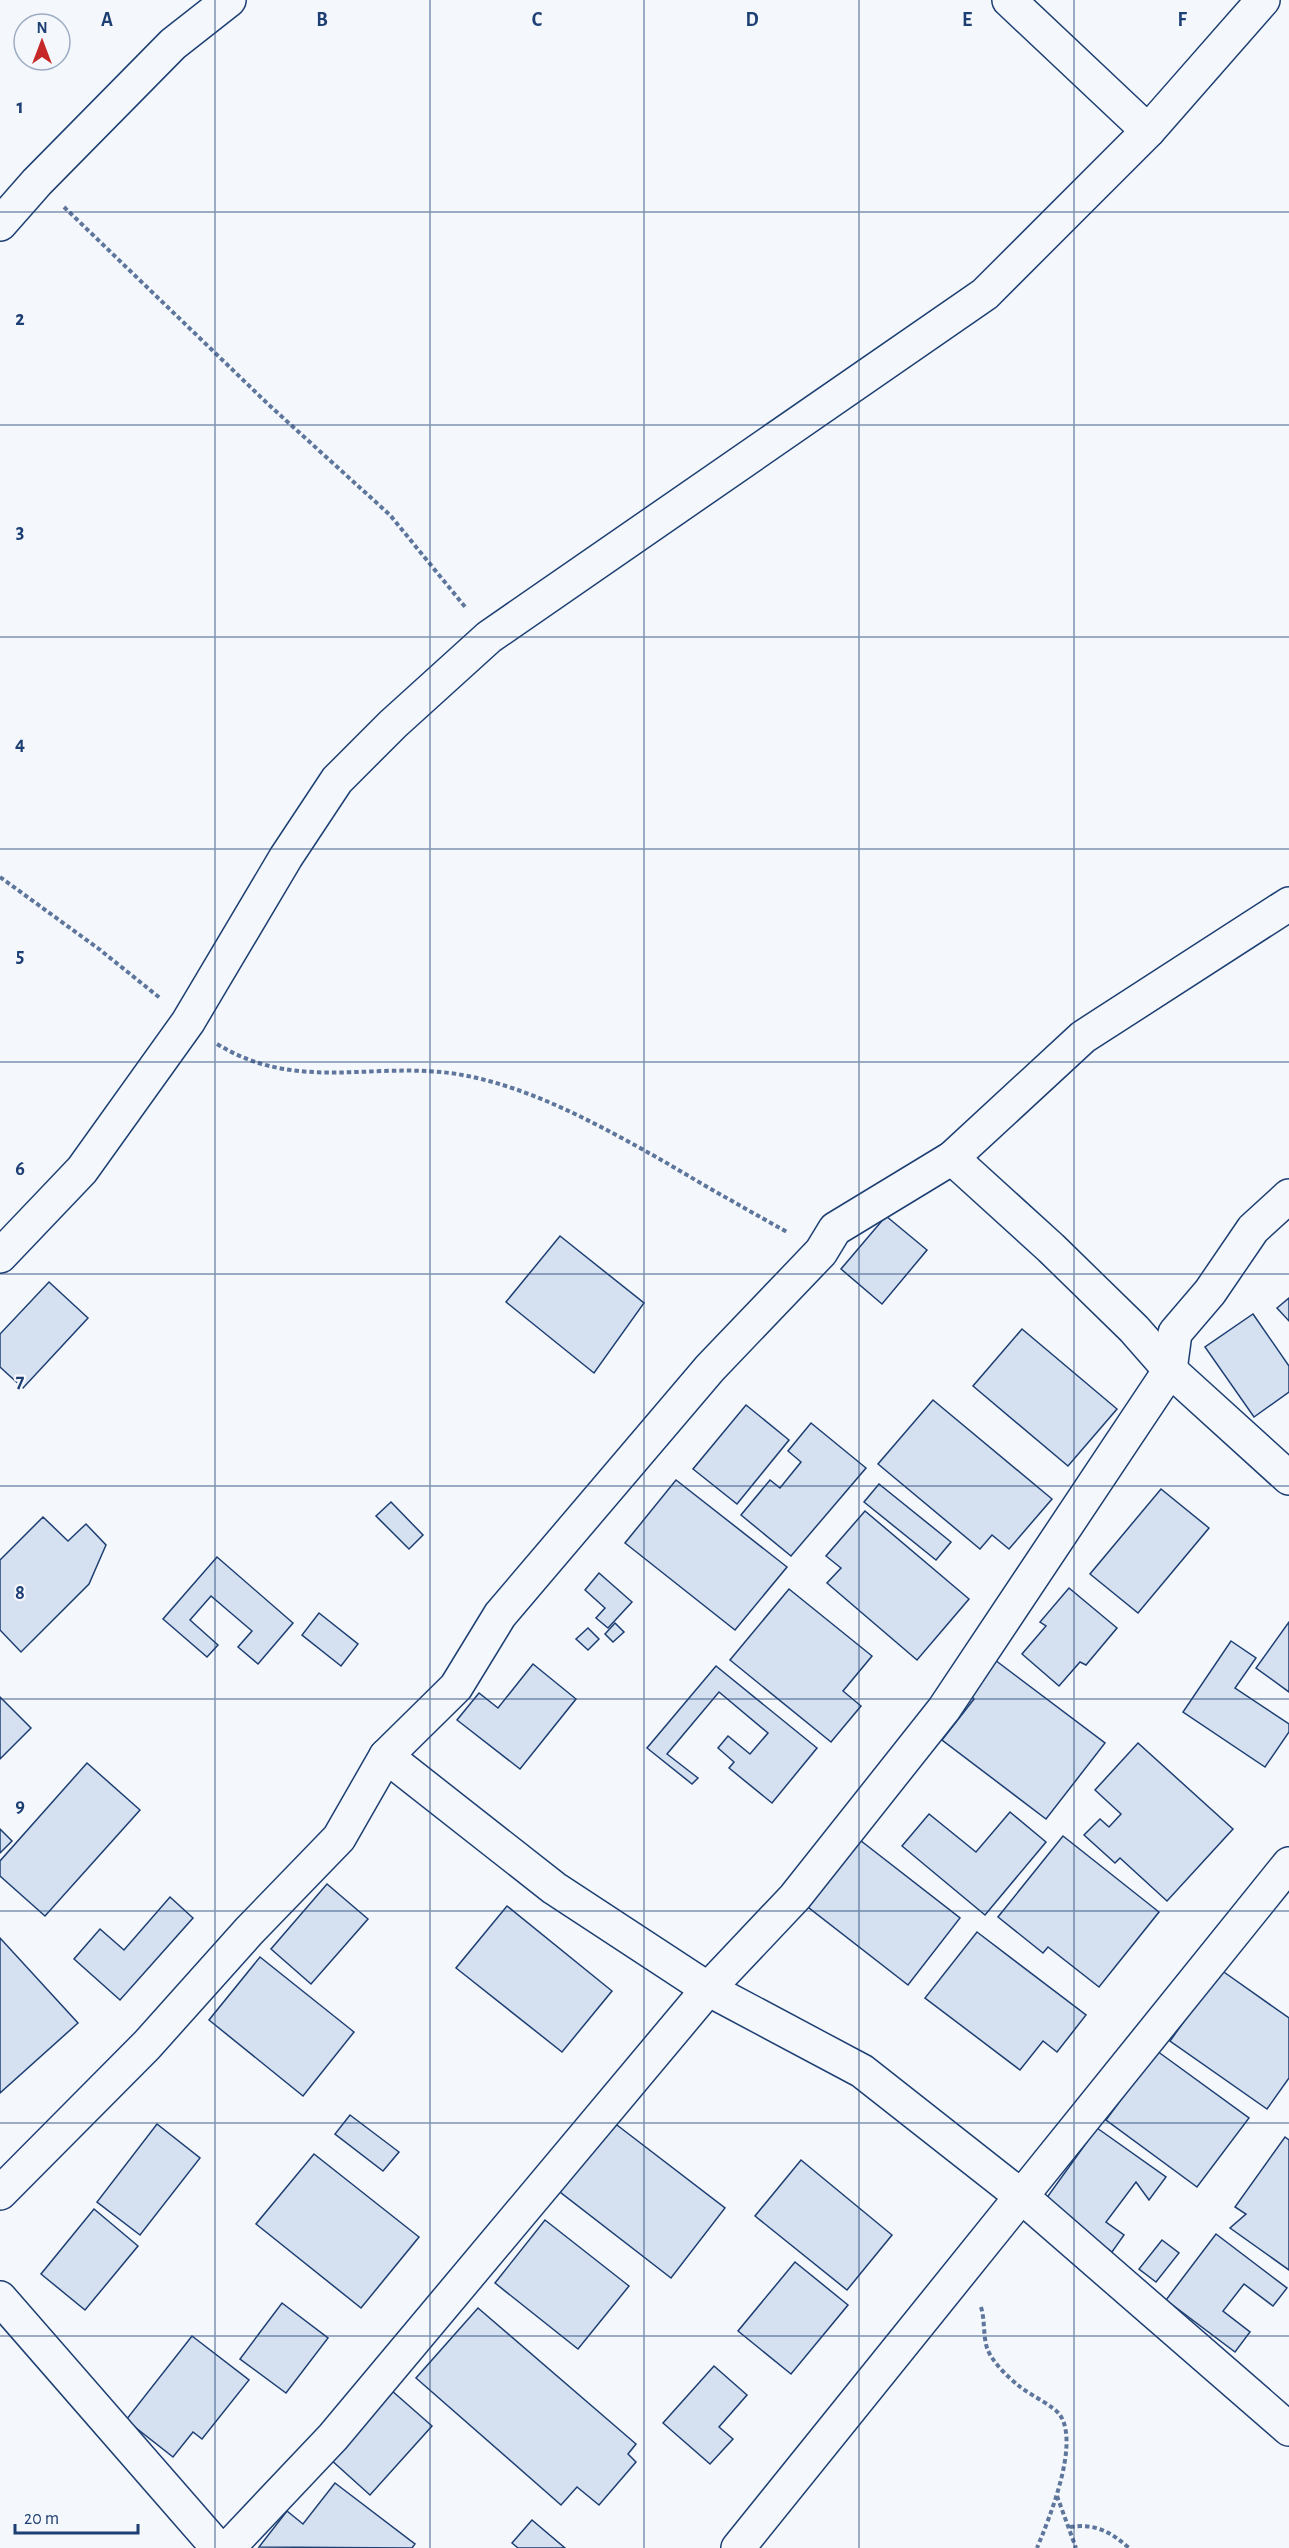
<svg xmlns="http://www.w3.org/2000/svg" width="1289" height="2548" viewBox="0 0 1289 2548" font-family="'Alegreya Sans',sans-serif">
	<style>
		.building { fill: #d5e0f0; stroke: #1d3f73; stroke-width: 1.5 }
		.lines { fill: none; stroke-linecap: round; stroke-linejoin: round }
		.street-casing { stroke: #1d3f73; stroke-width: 36 }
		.secondary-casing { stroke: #1d3f73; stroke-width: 36 }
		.path { stroke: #5e769c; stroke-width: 4; stroke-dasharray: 4.5 3; stroke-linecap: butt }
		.street { stroke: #f4f7fb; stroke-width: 33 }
		.secondary { stroke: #f4f7fb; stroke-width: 33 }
		.grid { fill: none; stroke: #1d3f73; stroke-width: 1.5; stroke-opacity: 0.55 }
		.grid-label { font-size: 20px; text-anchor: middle; font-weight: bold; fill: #1d3f73; stroke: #f4f7fb; stroke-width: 4.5; stroke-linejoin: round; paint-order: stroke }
	</style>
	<rect width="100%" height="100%" fill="#f4f7fb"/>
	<!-- building -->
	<g class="building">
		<polygon points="886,1216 927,1250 882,1304 841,1269"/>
		<polygon points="560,1236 644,1303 594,1373 506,1302"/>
		<polygon points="49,1282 88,1318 23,1388 0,1367 0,1334"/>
		<polygon points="1289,1298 1289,1321 1277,1308"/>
		<polygon points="1253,1314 1289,1366 1289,1392 1254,1417 1205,1347"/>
		<polygon points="1022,1329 1117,1409 1068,1466 973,1386"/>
		<polygon points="933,1400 1052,1499 1009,1549 992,1535 980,1549 878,1464"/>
		<polygon points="746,1405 789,1440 737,1504 693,1469"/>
		<polygon points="811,1423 866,1468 791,1556 741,1515 770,1480 780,1488 801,1462 788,1451"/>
		<polygon points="676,1480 787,1567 735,1630 625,1543"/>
		<polygon points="879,1484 951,1542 936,1560 864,1502"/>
		<polygon points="1161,1489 1209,1528 1138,1613 1090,1574"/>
		<polygon points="391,1502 423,1535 409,1549 376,1516"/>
		<polygon points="865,1511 969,1599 917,1660 827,1583 841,1568 826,1556"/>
		<polygon points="43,1517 68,1541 86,1524 106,1545 89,1584 21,1652 0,1630 0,1560"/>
		<polygon points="217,1557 293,1623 258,1664 238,1647 252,1631 211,1596 190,1620 218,1645 207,1657 163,1619"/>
		<polygon points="599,1573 632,1602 608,1628 596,1618 605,1608 585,1590"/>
		<polygon points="1069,1588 1117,1628 1086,1665 1080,1662 1059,1686 1022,1654 1046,1626 1040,1622"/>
		<polygon points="789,1589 872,1656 843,1691 861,1706 831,1742 730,1660"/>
		<polygon points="319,1613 358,1644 341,1666 302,1635"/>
		<polygon points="1289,1622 1289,1692 1256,1668"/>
		<polygon points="615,1623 624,1632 613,1642 605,1634"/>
		<polygon points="588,1628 599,1639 588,1650 576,1639"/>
		<polygon points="1231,1641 1256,1658 1235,1688 1289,1724 1289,1732 1265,1767 1183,1712"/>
		<polygon points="995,1660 1105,1743 1046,1819 942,1740 974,1699 969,1694"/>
		<polygon points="533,1664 576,1699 520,1769 457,1720 479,1693 498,1708"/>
		<polygon points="716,1666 817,1748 772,1803 729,1768 734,1762 718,1748 728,1736 750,1754 768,1733 719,1692 667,1754 698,1778 692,1784 647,1748"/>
		<polygon points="0,1697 31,1728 0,1759"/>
		<polygon points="1138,1743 1233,1829 1167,1901 1120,1858 1115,1863 1084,1835 1100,1819 1109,1827 1121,1814 1095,1790"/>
		<polygon points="87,1763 140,1810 45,1916 0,1876 0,1861"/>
		<polygon points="1010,1812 1046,1842 985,1915 902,1846 929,1814 976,1852"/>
		<polygon points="0,1829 12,1841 0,1853"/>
		<polygon points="847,1830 960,1918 908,1985 795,1897"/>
		<polygon points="1063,1836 1159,1912 1099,1987 1048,1947 1043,1953 998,1917"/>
		<polygon points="327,1884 368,1919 311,1984 271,1949"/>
		<polygon points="170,1897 193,1918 120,2000 74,1959 100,1929 124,1950"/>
		<polygon points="507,1906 612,1991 562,2052 456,1968"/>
		<polygon points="977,1932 1086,2015 1057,2052 1043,2041 1020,2070 925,1998"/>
		<polygon points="0,1938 78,2023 0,2093"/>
		<polygon points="260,1957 354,2032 303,2096 209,2020"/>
		<polygon points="1221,1970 1289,2018 1289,2078 1267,2109 1170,2041"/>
		<polygon points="1157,2051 1249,2118 1197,2187 1106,2120"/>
		<polygon points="350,2115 399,2152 383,2171 335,2134"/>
		<polygon points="613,2122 725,2208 671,2278 560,2192"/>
		<polygon points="157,2124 200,2158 140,2235 97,2202"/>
		<polygon points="1097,2128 1166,2177 1149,2200 1136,2182 1106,2222 1124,2235 1112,2252 1043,2203"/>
		<polygon points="1285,2137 1289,2140 1289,2270 1230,2228 1246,2214 1235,2207"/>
		<polygon points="314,2154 419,2237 361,2308 256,2224"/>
		<polygon points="801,2160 892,2235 847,2290 755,2216"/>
		<polygon points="94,2209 138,2246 85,2310 41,2274"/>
		<polygon points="545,2220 629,2286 578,2349 495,2283"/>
		<polygon points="1216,2234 1287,2288 1273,2306 1244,2284 1223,2311 1250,2332 1235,2352 1166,2300"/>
		<polygon points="1162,2240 1179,2253 1156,2282 1139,2269"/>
		<polygon points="795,2262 848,2305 791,2374 738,2331"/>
		<polygon points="282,2303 328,2338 286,2393 240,2359"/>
		<polygon points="478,2308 636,2444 628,2454 636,2462 599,2505 577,2487 561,2505 416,2378"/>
		<polygon points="192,2336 249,2380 202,2439 193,2432 173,2457 126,2420"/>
		<polygon points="714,2366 747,2395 719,2427 733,2439 710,2464 663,2423"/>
		<polygon points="391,2390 432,2426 370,2495 330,2459"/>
		<polygon points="335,2483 415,2544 412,2548 259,2547 287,2511 303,2524"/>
		<polygon points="532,2520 565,2548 518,2548 512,2543"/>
	</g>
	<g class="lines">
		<defs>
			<g id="street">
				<polyline points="1009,0 1148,131"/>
				<polyline points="0,224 37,182 173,44 229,0"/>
				<polyline points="952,1158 1051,1248 1134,1329 1170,1370 1289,1478"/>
				<polyline points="0,1256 82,1170 188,1022 286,857 337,780 393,724 489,637 985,294 1148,131 1263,0"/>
				<polyline points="386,1756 554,1888 708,1989 862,2071 1021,2196 1289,2429"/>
				<polyline points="0,2193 147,2045 249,1931 339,1838 386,1756 456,1687 500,1615 710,1368 821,1252 835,1229 952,1158 1083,1037 1289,904"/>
				<polyline points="228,2548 333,2437 708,1989 795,1897 944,1709 1170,1370 1175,1333 1210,1292 1253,1229 1289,1196"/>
				<polyline points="738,2548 1289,1864"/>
			</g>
			<polyline id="secondary" points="0,2298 218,2548"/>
		</defs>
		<!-- street casing -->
		<use href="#street" class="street-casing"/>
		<!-- secondary casing -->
		<use href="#secondary" class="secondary-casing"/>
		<!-- path -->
		<g class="path">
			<polyline points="64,207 269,405 390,515 466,608"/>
			<polyline points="0,877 99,949 160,998"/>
			<path d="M 217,1044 C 297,1093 372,1061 457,1074 C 530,1086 601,1126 665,1162 C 705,1186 746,1209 787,1232"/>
			<path d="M 981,2307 C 985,2320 983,2335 987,2348 C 992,2362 1008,2377 1019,2386 C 1030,2395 1054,2406 1060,2415 C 1080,2444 1049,2519 1037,2548"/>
			<polyline points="1057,2496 1076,2548"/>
			<path d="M 1070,2527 C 1095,2523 1111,2532 1129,2548"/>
		</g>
		<!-- street -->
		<use href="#street" class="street"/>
		<!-- secondary -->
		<use href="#secondary" class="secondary"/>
	</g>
	<!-- grid -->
	<path class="grid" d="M 215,0 L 215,2548M 430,0 L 430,2548M 644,0 L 644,2548M 859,0 L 859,2548M 1074,0 L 1074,2548M 0,212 L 1289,212M 0,425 L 1289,425M 0,637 L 1289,637M 0,849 L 1289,849M 0,1062 L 1289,1062M 0,1274 L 1289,1274M 0,1486 L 1289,1486M 0,1699 L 1289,1699M 0,1911 L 1289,1911M 0,2123 L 1289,2123M 0,2336 L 1289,2336"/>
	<g class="grid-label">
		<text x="107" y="26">A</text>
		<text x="322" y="26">B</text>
		<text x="537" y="26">C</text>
		<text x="752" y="26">D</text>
		<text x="967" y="26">E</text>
		<text x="1182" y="26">F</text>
		<text x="20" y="113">1</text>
		<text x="20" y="325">2</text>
		<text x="20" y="538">3</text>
		<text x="20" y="750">4</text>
		<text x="20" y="962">5</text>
		<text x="20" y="1175">6</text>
		<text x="20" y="1387">7</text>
		<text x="20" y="1599">8</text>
		<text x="20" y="1812">9</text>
	</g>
	<!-- north arrow -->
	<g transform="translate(42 42)"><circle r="28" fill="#f4f7fb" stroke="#9eadc5" stroke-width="1.5"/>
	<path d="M0-4.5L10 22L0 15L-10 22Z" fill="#c62828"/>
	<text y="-9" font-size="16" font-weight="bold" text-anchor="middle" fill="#1d3f73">N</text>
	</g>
	<!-- scale -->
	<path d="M15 2524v9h123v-9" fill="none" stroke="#1d3f73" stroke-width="3"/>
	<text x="24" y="2524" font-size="18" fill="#1d3f73" stroke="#f4f7fb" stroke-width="4.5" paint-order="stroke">20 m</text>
</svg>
